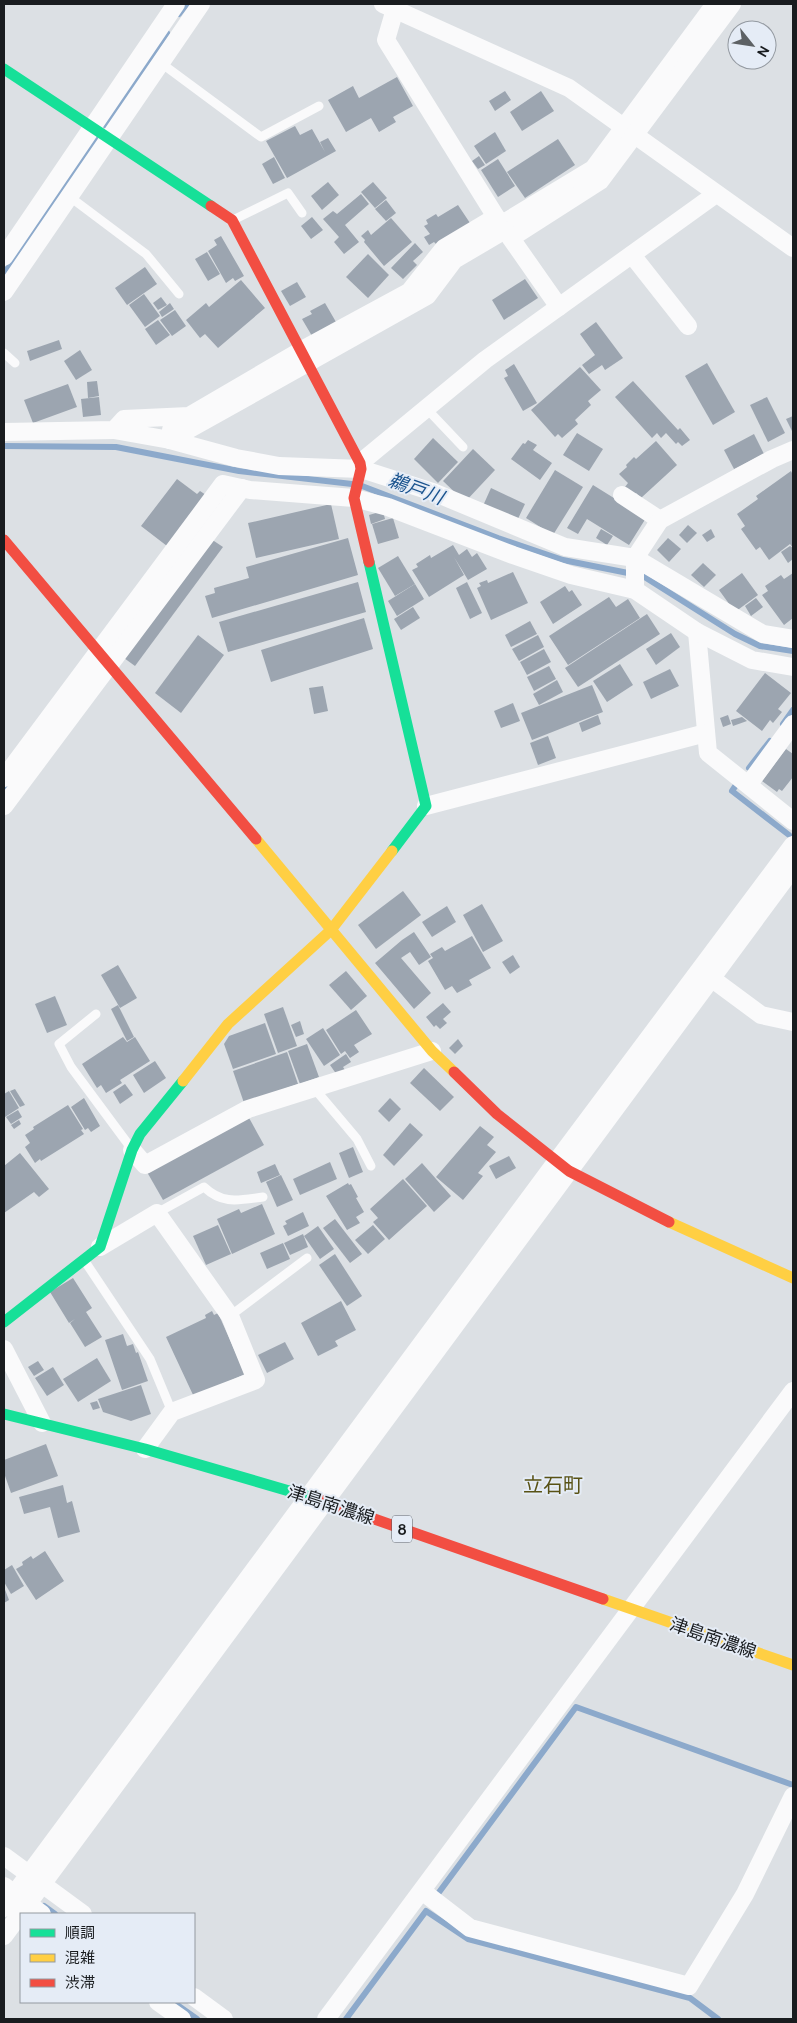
<svg xmlns="http://www.w3.org/2000/svg" width="797" height="2023" viewBox="0 0 797 2023" font-family="Cabin,'Noto Sans JP',sans-serif">
	<style>
		.lines { fill: none; stroke-linecap: round; stroke-linejoin: round }
		.stream { stroke: #8ca9cb; stroke-width: 6 }
		.building { fill: #9ca5b0 }
		.lane { stroke: #fafafb; stroke-width: 9 }
		.street { stroke: #fafafb; stroke-width: 18 }
		.fast { stroke: #16e098; stroke-width: 11 }
		.slow { stroke: #ffcf43; stroke-width: 11 }
		.jam { stroke: #f24e42; stroke-width: 11 }
		.labels { text-anchor: middle; dominant-baseline: central; stroke-width: 4; stroke-linejoin: round; paint-order: stroke }
		.shield { fill: #e5ecf6; stroke: #565a60; stroke-width: 1 }
		.shield-label { font-size: 16px; font-weight: bold; fill: #191c1f }
		.street-label { font-size: 18px; fill: #191c1f; stroke: #e5ecf6 }
		.water-label { font-size: 19px; font-style: italic; fill: #1a538e; stroke: #e5ecf6 }
		.quarter-label { font-size: 20px; fill: #595215; stroke: #e5ecf6 }
	</style>
	<rect width="100%" height="100%" fill="#dce0e4"/>
	<g class="lines">
		<!-- stream -->
		<g class="stream">
			<polyline points="179,14 187,4"/>
			<polyline points="105,125 167,33"/>
			<polyline points="4,274 96,138"/>
			<polyline points="4,446 116,447 239,471 352,484"/>
			<polyline points="362,486 498,538 563,560 643,576 735,634 760,646 793,651"/>
			<polyline points="783,724 793,710"/>
			<polyline points="749,768 770,741"/>
			<polyline points="736,785 732,791 789,835"/>
			<polyline points="4,792 13,779"/>
			<polyline points="437,1895 576,1707 793,1785"/>
			<polyline points="44,1906 55,1914"/>
			<polyline points="173,2002 197,2019"/>
			<polyline points="346,2019 426,1911 468,1939 690,1998 718,2019"/>
		</g>
	</g>
	<!-- building -->
	<g class="building">
		<polygon points="397,77 413,106 393,117 396,122 379,132 371,118 346,132 328,100 353,86 359,98"/>
		<polygon points="505,91 511,100 495,111 489,101"/>
		<polygon points="541,91 554,111 522,131 510,112"/>
		<polygon points="295,126 300,135 312,129 325,152 320,142 328,138 336,151 287,178 266,141"/>
		<polygon points="495,132 506,151 486,164 474,146"/>
		<polygon points="558,139 575,165 525,198 507,172"/>
		<polygon points="479,156 485,165 478,169 472,161"/>
		<polygon points="274,157 285,178 273,184 262,164"/>
		<polygon points="498,159 515,186 498,197 481,170"/>
		<polygon points="328,182 339,195 322,210 311,196"/>
		<polygon points="373,182 387,198 375,208 361,192"/>
		<polygon points="361,194 369,204 345,225 359,242 344,254 334,242 339,237 323,219 333,211 337,214"/>
		<polygon points="386,200 396,213 386,221 375,209"/>
		<polygon points="458,205 470,223 436,244 434,242 429,245 424,237 430,234 424,226 428,224 426,220 436,214 438,217"/>
		<polygon points="312,217 323,230 311,239 301,226"/>
		<polygon points="391,218 412,242 384,266 364,242 365,240 361,236 368,230 371,235"/>
		<polygon points="221,236 244,276 235,281 233,278 226,283 208,251 217,245 214,240"/>
		<polygon points="415,243 423,252 413,261 417,265 403,279 391,268"/>
		<polygon points="207,252 220,274 208,281 195,259"/>
		<polygon points="368,254 389,275 368,298 346,277"/>
		<polygon points="145,267 157,284 127,305 115,288"/>
		<polygon points="525,279 538,298 504,320 492,300"/>
		<polygon points="241,280 265,308 218,348 205,334 200,338 186,320 206,303 209,307"/>
		<polygon points="297,282 306,297 290,306 281,291"/>
		<polygon points="144,294 160,316 145,327 129,305"/>
		<polygon points="161,297 167,305 158,310 153,303"/>
		<polygon points="170,303 174,309 162,317 159,312"/>
		<polygon points="325,303 336,322 312,336 302,319 312,314 310,311"/>
		<polygon points="175,310 186,326 172,336 160,320"/>
		<polygon points="158,320 170,335 156,345 145,329"/>
		<polygon points="596,322 623,358 605,370 602,365 589,374 582,365 595,355 580,334"/>
		<polygon points="59,340 62,349 30,361 27,351"/>
		<polygon points="80,350 92,370 76,380 64,361"/>
		<polygon points="707,363 735,412 713,425 685,376"/>
		<polygon points="514,364 537,403 523,411 504,378 508,376 505,370"/>
		<polygon points="580,367 601,390 588,401 591,405 575,420 578,424 562,438 558,434 555,437 531,410"/>
		<polygon points="97,381 99,396 88,398 87,382"/>
		<polygon points="633,381 678,430 680,428 690,440 682,446 678,442 676,444 666,433 661,438 657,433 652,438 615,397"/>
		<polygon points="68,384 77,407 33,423 24,400"/>
		<polygon points="99,397 101,415 83,417 81,399"/>
		<polygon points="767,397 785,433 768,442 750,405"/>
		<polygon points="793,416 793,433 786,419"/>
		<polygon points="577,433 603,449 589,471 563,455"/>
		<polygon points="754,434 764,454 734,469 724,450"/>
		<polygon points="433,438 458,462 438,483 414,459"/>
		<polygon points="528,440 537,445 533,450 552,463 540,480 511,459 523,443 525,444"/>
		<polygon points="656,441 677,465 641,498 636,493 633,496 625,487 628,483 619,474 627,467 626,465 634,457 636,459"/>
		<polygon points="473,449 495,470 465,502 443,481"/>
		<polygon points="555,470 583,487 553,535 526,518"/>
		<polygon points="791,471 793,475 793,548 790,544 769,560 760,547 756,550 741,529 745,526 737,514 758,499 756,496"/>
		<polygon points="177,479 197,494 200,491 206,495 167,546 141,526"/>
		<polygon points="593,485 646,518 629,545 587,519 578,534 567,528"/>
		<polygon points="491,488 525,504 516,523 482,508"/>
		<polygon points="331,504 339,539 256,558 248,523"/>
		<polygon points="383,511 385,519 371,524 369,515"/>
		<polygon points="393,518 399,538 378,544 372,524"/>
		<polygon points="688,525 697,533 687,543 679,535"/>
		<polygon points="601,529 613,536 607,545 596,538"/>
		<polygon points="711,529 715,537 707,542 702,535"/>
		<polygon points="348,538 358,575 212,618 205,596 215,593 214,588 249,578 246,567"/>
		<polygon points="668,538 681,549 669,562 657,550"/>
		<polygon points="211,539 223,547 135,666 124,658"/>
		<polygon points="453,545 459,555 467,549 472,557 477,553 487,569 468,580 454,557 464,575 429,597 412,570 418,567 416,564 430,555 431,558"/>
		<polygon points="790,546 793,548 793,559 788,563 781,552"/>
		<polygon points="398,556 415,584 395,596 378,568"/>
		<polygon points="703,563 716,575 704,587 691,575"/>
		<polygon points="513,572 528,603 491,620 477,588 481,586 479,583 487,580 488,583"/>
		<polygon points="742,573 758,595 735,612 719,590"/>
		<polygon points="793,573 793,618 784,625 762,595 768,591 765,586 781,575 784,579"/>
		<polygon points="358,582 366,612 228,652 219,622"/>
		<polygon points="467,582 482,613 470,619 456,588"/>
		<polygon points="415,584 424,599 397,616 388,601"/>
		<polygon points="565,586 569,592 572,590 582,605 553,624 540,602"/>
		<polygon points="609,597 616,607 628,599 640,618 568,665 549,636"/>
		<polygon points="756,598 763,607 751,616 745,606"/>
		<polygon points="413,607 420,618 401,630 394,619"/>
		<polygon points="647,614 660,634 578,687 565,668"/>
		<polygon points="364,618 373,649 271,682 261,650"/>
		<polygon points="530,621 537,634 511,647 505,635"/>
		<polygon points="671,633 680,647 656,665 646,649"/>
		<polygon points="198,635 224,655 181,713 155,693"/>
		<polygon points="538,635 544,647 519,661 512,649"/>
		<polygon points="544,649 551,662 527,675 520,662"/>
		<polygon points="620,664 633,685 607,702 593,681"/>
		<polygon points="549,666 556,679 534,691 527,677"/>
		<polygon points="670,669 679,686 651,699 643,682"/>
		<polygon points="765,673 791,693 778,709 782,712 773,723 770,720 762,731 736,711"/>
		<polygon points="557,680 563,692 539,705 533,694"/>
		<polygon points="592,685 603,712 532,740 521,713"/>
		<polygon points="323,686 328,711 314,714 309,688"/>
		<polygon points="513,703 520,721 501,728 494,711"/>
		<polygon points="598,715 601,724 582,732 579,723"/>
		<polygon points="728,715 731,724 723,727 720,718"/>
		<polygon points="742,717 747,721 733,726 731,720"/>
		<polygon points="548,736 556,758 538,765 530,743"/>
		<polygon points="786,749 793,754 793,777 782,791 779,789 777,792 762,781"/>
		<polygon points="403,891 421,915 376,949 358,925"/>
		<polygon points="482,904 503,941 483,952 463,915"/>
		<polygon points="447,906 456,922 432,937 422,922"/>
		<polygon points="414,932 431,957 419,965 410,952 401,958 431,993 414,1009 375,963 402,940"/>
		<polygon points="472,936 491,968 469,980 472,985 457,993 452,986 445,990 428,961 433,958 430,954 442,947 445,951"/>
		<polygon points="513,955 520,967 510,974 502,962"/>
		<polygon points="118,965 137,998 120,1008 101,975"/>
		<polygon points="346,971 367,996 351,1010 329,985"/>
		<polygon points="55,996 67,1025 47,1033 35,1004"/>
		<polygon points="443,1003 451,1012 443,1019 447,1023 440,1029 436,1025 434,1027 426,1017"/>
		<polygon points="118,1005 134,1037 127,1041 111,1009"/>
		<polygon points="283,1007 297,1046 278,1053 264,1014"/>
		<polygon points="356,1010 372,1034 354,1045 359,1052 350,1058 345,1051 341,1054 326,1030"/>
		<polygon points="300,1021 304,1034 296,1037 291,1025"/>
		<polygon points="265,1023 276,1054 233,1069 224,1044 229,1036"/>
		<polygon points="323,1028 340,1055 324,1066 306,1039"/>
		<polygon points="123,1037 127,1042 135,1037 150,1061 120,1080 122,1083 106,1093 101,1085 97,1088 82,1064"/>
		<polygon points="458,1039 463,1046 455,1054 449,1048"/>
		<polygon points="307,1044 319,1077 300,1084 288,1051"/>
		<polygon points="287,1052 298,1084 244,1103 233,1071"/>
		<polygon points="346,1054 351,1062 343,1067 345,1070 337,1075 330,1065"/>
		<polygon points="155,1061 166,1078 144,1093 133,1075"/>
		<polygon points="424,1068 454,1097 440,1111 410,1083"/>
		<polygon points="125,1084 133,1095 120,1104 113,1092"/>
		<polygon points="15,1089 25,1105 20,1107 10,1091"/>
		<polygon points="9,1091 19,1108 5,1117 4,1094"/>
		<polygon points="84,1098 100,1126 91,1132 88,1128 85,1130 71,1107"/>
		<polygon points="390,1098 401,1109 389,1122 378,1111"/>
		<polygon points="68,1105 83,1129 81,1130 84,1134 41,1161 40,1159 35,1163 25,1147 30,1143 25,1135 34,1129 33,1127"/>
		<polygon points="18,1110 22,1117 11,1124 6,1117"/>
		<polygon points="248,1116 264,1145 163,1200 147,1172"/>
		<polygon points="19,1120 21,1124 14,1129 11,1125"/>
		<polygon points="410,1123 423,1135 394,1166 383,1155"/>
		<polygon points="480,1126 494,1137 487,1145 496,1152 478,1173 483,1176 463,1200 436,1177"/>
		<polygon points="353,1147 363,1172 349,1178 339,1153"/>
		<polygon points="20,1153 49,1189 39,1197 34,1192 4,1213 4,1166"/>
		<polygon points="509,1156 516,1168 496,1179 489,1166"/>
		<polygon points="330,1162 337,1179 300,1195 293,1179"/>
		<polygon points="422,1163 451,1196 434,1212 405,1179"/>
		<polygon points="275,1164 280,1175 261,1183 257,1172"/>
		<polygon points="281,1175 293,1200 277,1207 266,1182"/>
		<polygon points="403,1179 427,1206 389,1240 373,1222 378,1218 370,1209"/>
		<polygon points="348,1183 349,1185 351,1184 358,1197 356,1198 364,1212 356,1217 360,1223 347,1230 326,1196"/>
		<polygon points="262,1204 275,1234 232,1254 217,1219 239,1209 241,1213"/>
		<polygon points="303,1212 309,1226 288,1236 283,1226 287,1224 285,1221"/>
		<polygon points="335,1219 362,1254 350,1263 323,1228"/>
		<polygon points="218,1225 231,1254 206,1265 193,1236"/>
		<polygon points="373,1225 385,1239 368,1254 355,1240"/>
		<polygon points="318,1226 334,1249 320,1259 304,1236"/>
		<polygon points="303,1234 308,1247 290,1255 284,1243"/>
		<polygon points="283,1243 290,1259 267,1269 260,1253"/>
		<polygon points="335,1254 362,1296 347,1306 319,1265"/>
		<polygon points="73,1278 92,1308 86,1312 102,1337 85,1347 70,1323 75,1319 69,1323 50,1292"/>
		<polygon points="341,1301 356,1330 335,1341 338,1346 318,1356 301,1323"/>
		<polygon points="212,1311 214,1315 218,1313 245,1374 194,1397 166,1337 206,1318 205,1315"/>
		<polygon points="123,1334 127,1346 133,1344 136,1353 138,1352 148,1381 122,1390 105,1340"/>
		<polygon points="285,1342 294,1359 267,1373 258,1355"/>
		<polygon points="97,1358 111,1381 78,1402 63,1379"/>
		<polygon points="38,1361 44,1370 34,1376 28,1367"/>
		<polygon points="53,1367 64,1385 47,1396 35,1378"/>
		<polygon points="141,1385 151,1414 131,1421 103,1412 98,1399"/>
		<polygon points="97,1401 100,1408 93,1410 90,1403"/>
		<polygon points="46,1444 58,1476 11,1493 4,1473 4,1460"/>
		<polygon points="63,1485 67,1503 72,1501 80,1532 58,1538 50,1507 24,1514 19,1497"/>
		<polygon points="45,1551 64,1581 36,1600 16,1569 23,1565 22,1562 31,1556 33,1559"/>
		<polygon points="12,1565 24,1586 11,1594 4,1582 4,1570"/>
		<polygon points="4,1587 9,1600 4,1603"/>
	</g>
	<g class="lines">
		<!-- lane -->
		<g class="lane">
			<polyline points="161,63 261,137 319,106"/>
			<polyline points="70,197 146,254 179,294"/>
			<polyline points="235,219 288,193 302,213"/>
			<polyline points="4,353 15,363"/>
			<polyline points="426,408 463,447"/>
			<polyline points="96,1014 59,1044 71,1067 131,1148"/>
			<polyline points="314,1088 357,1139 371,1166"/>
			<path d="M 157,1213 L 204,1187 C 223,1205 239,1200 263,1197"/>
			<polyline points="84,1260 150,1359 172,1412"/>
			<polyline points="230,1316 307,1258"/>
		</g>
		<!-- street -->
		<g class="street">
			<polyline points="383,4 569,88 793,248"/>
			<polyline points="395,9 386,40 496,217 559,307"/>
			<polyline points="502,224 593,169 715,4"/>
			<polyline points="511,238 600,181 732,4"/>
			<polyline points="632,255 688,326"/>
			<polyline points="4,257 176,4"/>
			<polyline points="4,292 201,4"/>
			<polyline points="114,430 170,440 171,430"/>
			<polyline points="4,432 114,430 124,419 189,416 302,350 409,292 444,248 496,217"/>
			<polyline points="170,440 236,458 279,466 361,469 433,492 565,547 635,558 763,634 793,639"/>
			<polyline points="170,440 427,296 454,260 505,230"/>
			<polyline points="360,463 485,360 716,194"/>
			<polyline points="622,495 660,520"/>
			<polyline points="635,590 635,558 660,520 772,459 793,450"/>
			<polyline points="697,632 708,753 793,821"/>
			<polyline points="4,778 223,484 250,490 354,498 388,507 513,555 571,575 635,590 697,632 752,660 793,667"/>
			<polyline points="749,784 793,724"/>
			<polyline points="4,806 242,488"/>
			<polyline points="426,806 706,733"/>
			<polyline points="711,978 761,1015 793,1022"/>
			<polyline points="132,1150 145,1165 248,1109 432,1051"/>
			<polyline points="100,1247 157,1213 230,1316 256,1380 172,1412 145,1449"/>
			<polyline points="4,1349 42,1423"/>
			<polyline points="4,1856 83,1914"/>
			<polyline points="4,1886 42,1914"/>
			<polyline points="422,1891 470,1928 689,1986 745,1894 793,1796"/>
			<polyline points="4,1908 556,1162 793,845"/>
			<polyline points="4,1936 793,868"/>
			<polyline points="194,1997 224,2019"/>
			<polyline points="158,2002 182,2019"/>
			<polyline points="326,2019 793,1391"/>
		</g>
		<!-- fast -->
		<g class="fast">
			<polyline points="4,69 211,206"/>
			<polyline points="369,562 426,806 392,851"/>
			<polyline points="4,1322 100,1247 132,1150 140,1134 183,1081"/>
			<polyline points="4,1414 145,1449 320,1500"/>
		</g>
		<!-- slow -->
		<g class="slow">
			<polyline points="256,839 432,1051 454,1072"/>
			<polyline points="183,1081 228,1024 331,930 392,851"/>
			<polyline points="669,1222 793,1278"/>
			<polyline points="603,1599 793,1665"/>
		</g>
		<!-- jam -->
		<g class="jam">
			<polyline points="211,206 232,220 360,463 361,469 354,498 369,562"/>
			<polyline points="4,540 256,839"/>
			<polyline points="454,1072 497,1114 569,1171 669,1222"/>
			<polyline points="320,1500 603,1599"/>
		</g>
	</g>
	<g class="labels">
		<!-- shield labels -->
		<rect class="shield" x="392" y="1515.5" width="20" height="27" rx="4"/>
		<g class="shield-label">
			<text x="402" y="1529">8</text>
		</g>
		<!-- street labels -->
		<g class="street-label">
			<text transform="translate(331 1505) rotate(18)">津島南濃線</text>
			<text transform="translate(713 1638) rotate(19)">津島南濃線</text>
		</g>
		<!-- water labels -->
		<g class="water-label">
			<text transform="translate(416 489) rotate(20)">鵜戸川</text>
		</g>
		<!-- quarter labels -->
		<g class="quarter-label">
			<text x="553" y="1485">立石町</text>
		</g>
	</g>
	<!-- border -->
	<rect width="797" height="2023" fill="none" stroke="#191c1f" stroke-width="10"/>
	<!-- legend -->
	<rect x="20" y="1913" width="175" height="90" fill="#e5ecf6" stroke="#9399a0"/>
	<rect x="30" y="1929" width="25" height="8" fill="#16e098" stroke="#9399a0"/>
	<text x="65" y="1938" font-size="15" fill="#191c1f">順調</text>
	<rect x="30" y="1954" width="25" height="8" fill="#ffcf43" stroke="#9399a0"/>
	<text x="65" y="1963" font-size="15" fill="#191c1f">混雑</text>
	<rect x="30" y="1979" width="25" height="8" fill="#f24e42" stroke="#9399a0"/>
	<text x="65" y="1988" font-size="15" fill="#191c1f">渋滞</text>
	<!-- north arrow -->
	<g transform="translate(752 45) rotate(120)"><circle r="24" fill="#e5ecf6" stroke="#9399a0"/>
	<path d="M0-4L9 19L0 12L-9 19Z" fill="#5d6164"/>
	<text y="-8" font-size="14" font-weight="bold" text-anchor="middle" fill="#191c1f">N</text>
	</g>
</svg>
